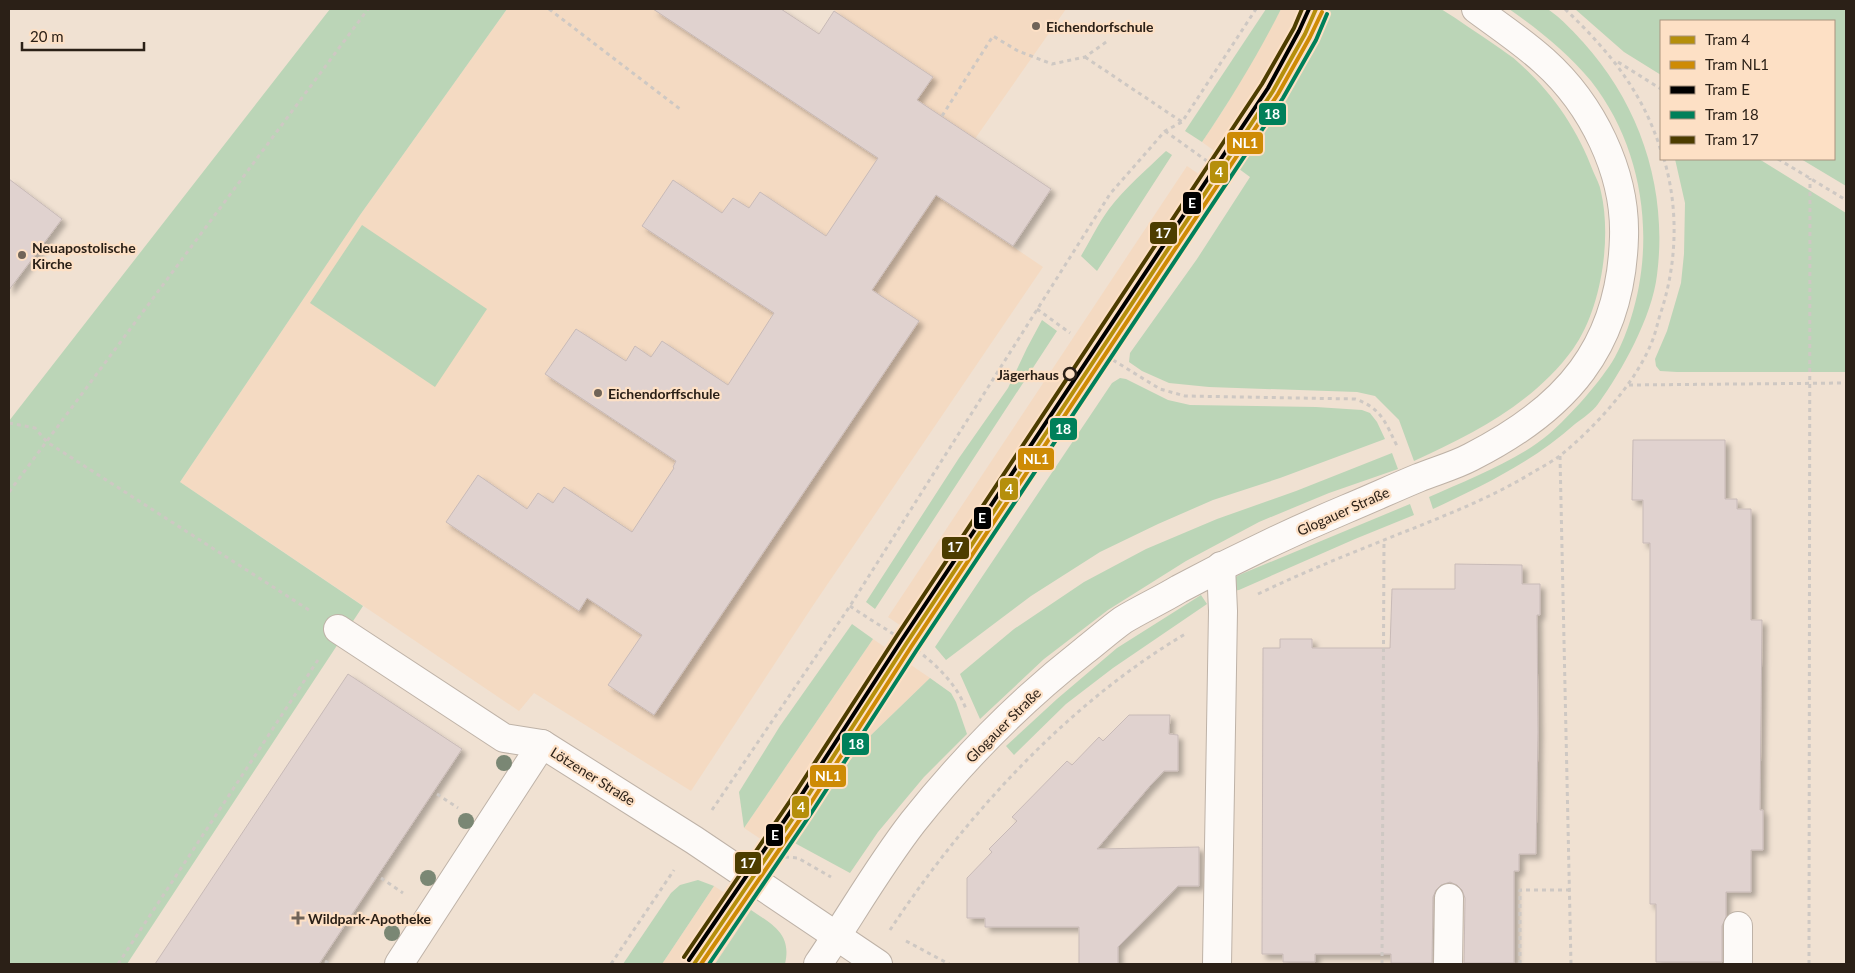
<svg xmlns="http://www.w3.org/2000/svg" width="1855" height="973" viewBox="0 0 1855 973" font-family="Lato,sans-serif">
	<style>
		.built { fill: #f4dac2 }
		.green { fill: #bbd5b7 }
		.building { fill: #e0d2cf; stroke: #c8bab7; filter: url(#shadow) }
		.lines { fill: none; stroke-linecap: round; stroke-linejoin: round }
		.minor-casing { stroke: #beb2a7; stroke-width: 30 }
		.path { stroke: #cec8c3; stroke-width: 3; stroke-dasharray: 4 4; stroke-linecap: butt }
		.minor { stroke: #fdfaf8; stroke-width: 28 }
		.tram-1-casing { stroke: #fde0c5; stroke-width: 8 }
		.tram-2-casing { stroke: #fde0c5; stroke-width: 8 }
		.tram-3-casing { stroke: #fde0c5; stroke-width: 8 }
		.tram-4-casing { stroke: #fde0c5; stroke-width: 8 }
		.tram-5-casing { stroke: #fde0c5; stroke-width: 8 }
		.tram-1 { stroke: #b58f0b; stroke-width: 4 }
		.tram-2 { stroke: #ce8b05; stroke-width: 4 }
		.tram-3 { stroke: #000; stroke-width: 4 }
		.tram-4 { stroke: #00805a; stroke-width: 4 }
		.tram-5 { stroke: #4d3d00; stroke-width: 4 }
		.tree { fill: #7a8774 }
		.poi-dot { fill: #706458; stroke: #fde0c5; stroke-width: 2 }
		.stop-dot { fill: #fde0c5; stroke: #2b2017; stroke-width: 2.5 }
		.labels { text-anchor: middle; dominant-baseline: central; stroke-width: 4.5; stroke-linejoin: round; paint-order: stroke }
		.poi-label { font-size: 14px; font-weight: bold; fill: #2b2017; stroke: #fde0c5; text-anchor: start }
		.stop-label { font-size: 14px; font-weight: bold; fill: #2b2017; stroke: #fde0c5; text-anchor: end }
		.street-label { font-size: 14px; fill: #2b2017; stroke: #fde0c5 }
		.line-badge { stroke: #fde0c5; stroke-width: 2 }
		.badge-label { font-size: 14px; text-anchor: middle; font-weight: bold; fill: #fff }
	</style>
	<defs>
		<filter id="shadow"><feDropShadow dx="4.5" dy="4.5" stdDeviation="2.5" flood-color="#0004"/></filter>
	</defs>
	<rect width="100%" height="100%" fill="#f0e1d2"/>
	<!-- built -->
	<g class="built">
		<polygon points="507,9 655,9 679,26 691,9 781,9 819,34 836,9 1066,9 951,173 987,229 1043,267 814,604 691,791 534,693 519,711 180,482 360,215"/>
		<polygon points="1281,9 1329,9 1293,78 1235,166 1202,142 1222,112 1248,68"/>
		<polygon points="1187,166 1219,188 920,639 888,617"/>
		<polygon points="873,639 930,678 869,737 820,798 783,854 744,828"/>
		<polygon points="714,886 751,910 715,964 662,964"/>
	</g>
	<!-- green -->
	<g class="green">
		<polygon points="330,9 507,9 360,215 180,482 363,606 127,964 9,964 9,421"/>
		<path d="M 1266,9 L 1281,9 C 1258,55 1231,99 1202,142 L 1185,131 Z"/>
		<path d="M 1329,9 L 1441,9 C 1459,20 1477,33 1495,45 C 1503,51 1512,56 1519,63 C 1552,92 1578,130 1593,171 C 1596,178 1600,185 1601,192 C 1612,239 1601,310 1573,349 C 1534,403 1473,434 1414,461 L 1399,420 L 1375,396 L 1357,392 L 1209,387 L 1169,383 L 1142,371 L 1129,362 L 1130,353 L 1197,259 L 1250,177 L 1235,166 L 1293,78 Z"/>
		<path d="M 1509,9 C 1518,9 1539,6 1547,9 C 1557,14 1575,33 1583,42 C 1641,106 1668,190 1657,275 C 1652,317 1622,371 1598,404 C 1592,412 1583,418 1575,424 C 1534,461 1483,486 1433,509 L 1429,497 C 1465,481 1519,460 1549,434 C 1570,416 1602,380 1615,357 C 1622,344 1627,331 1631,318 C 1656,239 1643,147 1591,81 C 1568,53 1539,30 1509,9 Z"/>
		<polygon points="1575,9 1846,9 1846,186 1801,159 1834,159 1834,21 1661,21 1661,75 1624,52"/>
		<path d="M 1166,151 L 1172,155 L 1097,271 L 1081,256 C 1090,241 1098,224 1109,209 C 1125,188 1146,170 1166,151 Z"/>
		<polygon points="1675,159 1759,159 1846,213 1846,372 1677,372 1660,371 1656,366 1655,359 1667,331 1681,283 1684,254 1685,203"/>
		<polygon points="362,225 487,309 435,387 310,303"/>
		<polygon points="1042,320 1057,331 875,609 866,602 959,458 1008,388 1027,348"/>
		<polygon points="1120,378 1126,379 1168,400 1190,405 1316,407 1362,410 1370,413 1377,422 1385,439 1280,478 1213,500 1158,524 1100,552 1031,596 946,660 935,647 1112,383"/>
		<polygon points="1392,453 1398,469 1329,493 1259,522 1186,561 1108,610 1044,659 980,719 960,674 1014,629 1084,582 1146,549 1217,519 1296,491"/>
		<polygon points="1410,504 1414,515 1355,539 1239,590 1233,591 1231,580 1239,575"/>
		<polygon points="1201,595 1207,604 1113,668 1066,704 1014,755 1006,746 1057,699 1117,648"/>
		<polygon points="852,624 873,639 744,828 739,792 780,726"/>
		<polygon points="930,678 951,693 956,702 967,734 924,777 878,832 850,873 791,841 820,797 869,737"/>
		<polygon points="698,880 714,886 662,964 623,964 671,893 680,885"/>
		<path d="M 751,910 C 773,925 792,934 785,964 L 715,964 Z"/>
	</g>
	<!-- building -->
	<g class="building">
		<polygon points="653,9 781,9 819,34 834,11 933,77 917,100 1051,189 1013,246 936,195 872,290 919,321 654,715 608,685 642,635 587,598 579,611 446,522 478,475 527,509 538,493 553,503 564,487 632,532 674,468 673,467 676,461 545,374 576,329 626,361 635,346 651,357 662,341 728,385 774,313 642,226 673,180 722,213 733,198 749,208 760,192 826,236 878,158"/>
		<polygon points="9,179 62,219 9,290"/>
		<polygon points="1633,440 1725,440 1725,499 1737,499 1737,509 1751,509 1751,620 1762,620 1760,810 1763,810 1763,850 1751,850 1751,892 1726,892 1726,917 1722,926 1722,962 1656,962 1656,904 1650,904 1650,543 1643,543 1643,500 1632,500"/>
		<polygon points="1455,564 1522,565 1522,584 1540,584 1540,615 1537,615 1538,732 1536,854 1519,854 1519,871 1514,871 1514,963 1464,963 1465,898 1462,890 1457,885 1450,882 1441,885 1436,890 1433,897 1432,963 1391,963 1391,954 1315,954 1315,962 1283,962 1283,954 1262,954 1263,648 1280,648 1280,639 1312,639 1312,648 1390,648 1392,589 1455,589"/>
		<polygon points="348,674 462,749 438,785 319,964 155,964"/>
		<polygon points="1129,715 1170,715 1169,734 1178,735 1178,771 1164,771 1149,787 1097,849 1199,847 1199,886 1178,886 1118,947 1118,964 1079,964 1079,927 985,927 985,918 967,918 967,878 992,852 989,849 1017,821 1012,817 1067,761 1072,765 1099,737 1103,741"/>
	</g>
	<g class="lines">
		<defs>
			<g id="minor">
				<polyline points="338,629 504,738 542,744 694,840 878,964"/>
				<polyline points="399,964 542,744"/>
				<path d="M 818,964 C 850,917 878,867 913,822 C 963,759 1020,701 1084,651 C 1097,641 1109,630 1123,620 C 1141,609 1161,600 1179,589 C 1233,560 1289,533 1346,509 C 1370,499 1394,488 1418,478 C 1435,471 1454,466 1471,457 C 1566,409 1621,347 1624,237 C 1626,172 1592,104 1544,61 C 1523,42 1499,26 1476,9"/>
				<polyline points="1217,964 1223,611 1221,566"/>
				<polyline points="1448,964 1449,898"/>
				<polyline points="1738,964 1738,926"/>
			</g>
		</defs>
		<!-- minor casing -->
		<use href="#minor" class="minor-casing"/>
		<!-- path -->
		<g class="path">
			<polyline points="549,9 680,109"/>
			<path d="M 1565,9 C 1609,51 1643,92 1661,151"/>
			<polyline points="1085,57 1182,122"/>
			<polyline points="1618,62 1661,89"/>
			<polyline points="942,116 993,36 1018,51 1052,64 1085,57 1109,40"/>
			<polyline points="1165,131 1232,179"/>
			<polyline points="1778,159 1846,200"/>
			<polyline points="1037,309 1070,333"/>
			<path d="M 1113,360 L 1160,389 L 1185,396 L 1355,399 C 1382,408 1386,424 1398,448"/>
			<polyline points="1629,385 1846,383"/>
			<polyline points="9,423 35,428 47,442 309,610"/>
			<polyline points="1560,456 1571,964"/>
			<polyline points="9,492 368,9"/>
			<path d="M 1258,594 C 1314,567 1372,545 1429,522 C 1466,507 1501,492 1535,471 C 1544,466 1553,461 1561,455 C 1595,427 1634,385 1651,344 C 1655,335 1657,325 1660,315 C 1677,265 1679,210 1664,159"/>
			<path d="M 850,606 C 892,635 947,660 966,709"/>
			<polyline points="437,794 458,808"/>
			<polyline points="712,810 850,606 1110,194 1165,131 1182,122 1256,9"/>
			<polyline points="785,857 798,858 831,877"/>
			<polyline points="381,878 403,893"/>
			<path d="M 890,930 C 965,816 1069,702 1187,633"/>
			<polyline points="906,941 949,964"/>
			<polyline points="325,961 330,964"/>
			<polyline points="118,964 318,660"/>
			<polyline points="611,964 674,870"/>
			<polyline points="1382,964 1384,540"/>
			<polyline points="1520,964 1520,890 1570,890"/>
			<polyline points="1809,964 1810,178"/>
		</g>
		<!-- minor -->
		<use href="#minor" class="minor"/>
		<defs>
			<polyline id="tram-1" points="694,964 800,808 906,644 1273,91 1305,34 1316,9"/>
			<polyline id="tram-2" points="701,964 805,812 911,647 1278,94 1310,37 1322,12"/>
			<polyline id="tram-3" points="689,960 795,805 901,641 1268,88 1299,31 1309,9"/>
			<polyline id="tram-4" points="709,964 810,815 916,651 1283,98 1316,40 1327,14"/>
			<polyline id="tram-5" points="684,957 790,801 896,637 1262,84 1294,28 1302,9"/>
		</defs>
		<!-- tram-1 casing -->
		<use href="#tram-1" class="tram-1-casing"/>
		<!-- tram-2 casing -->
		<use href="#tram-2" class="tram-2-casing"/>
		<!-- tram-3 casing -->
		<use href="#tram-3" class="tram-3-casing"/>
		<!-- tram-4 casing -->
		<use href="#tram-4" class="tram-4-casing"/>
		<!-- tram-5 casing -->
		<use href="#tram-5" class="tram-5-casing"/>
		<!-- tram-1 -->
		<use href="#tram-1" class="tram-1"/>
		<!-- tram-2 -->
		<use href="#tram-2" class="tram-2"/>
		<!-- tram-3 -->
		<use href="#tram-3" class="tram-3"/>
		<!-- tram-4 -->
		<use href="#tram-4" class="tram-4"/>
		<!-- tram-5 -->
		<use href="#tram-5" class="tram-5"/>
	</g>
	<!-- trees -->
	<g class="tree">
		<circle cx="504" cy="763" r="8"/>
		<circle cx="466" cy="821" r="8"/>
		<circle cx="428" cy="878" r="8"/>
		<circle cx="392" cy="933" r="8"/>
	</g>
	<!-- markers -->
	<g class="poi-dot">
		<circle cx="1036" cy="26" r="5"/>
		<circle cx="22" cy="255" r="5"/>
		<circle cx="598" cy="393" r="5"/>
		<path d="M295.5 910.5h5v5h5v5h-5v5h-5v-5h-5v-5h5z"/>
	</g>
	<circle class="stop-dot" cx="1070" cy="374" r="6"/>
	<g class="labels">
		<!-- poi labels -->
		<g class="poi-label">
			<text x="1046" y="26">Eichendorfschule</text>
			<text x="32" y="247">Neuapostolische<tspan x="32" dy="16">Kirche</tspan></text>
			<text x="608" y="393">Eichendorffschule</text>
			<text x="308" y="918">Wildpark-Apotheke</text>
		</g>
		<!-- stop labels -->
		<g class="stop-label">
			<text x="1059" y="374">Jägerhaus</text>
		</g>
		<!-- street labels -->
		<g class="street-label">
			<text transform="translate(1343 511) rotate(-24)">Glogauer Straße</text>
			<text transform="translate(1003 725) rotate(-45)">Glogauer Straße</text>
			<text transform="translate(593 776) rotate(32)">Lötzener Straße</text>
		</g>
	</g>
	<g class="line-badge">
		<rect x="1258" y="102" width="29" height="24" rx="5" fill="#00805a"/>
		<rect x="1226" y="131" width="38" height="24" rx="5" fill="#ce8b05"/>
		<rect x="1209" y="160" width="20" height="24" rx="5" fill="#b58f0b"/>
		<rect x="1182" y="191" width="20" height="24" rx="5" fill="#000"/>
		<rect x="1149" y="221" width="29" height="24" rx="5" fill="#4d3d00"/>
		<rect x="1049" y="417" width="29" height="24" rx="5" fill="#00805a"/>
		<rect x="1017" y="447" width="38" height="24" rx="5" fill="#ce8b05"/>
		<rect x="999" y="477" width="20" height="24" rx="5" fill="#b58f0b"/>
		<rect x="973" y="506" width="19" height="24" rx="5" fill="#000"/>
		<rect x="941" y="536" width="29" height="24" rx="5" fill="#4d3d00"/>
		<rect x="841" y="732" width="29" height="24" rx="5" fill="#00805a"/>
		<rect x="809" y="764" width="38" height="24" rx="5" fill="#ce8b05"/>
		<rect x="791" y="795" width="19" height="24" rx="5" fill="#b58f0b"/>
		<rect x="765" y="823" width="19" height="24" rx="5" fill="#000"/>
		<rect x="734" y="851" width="28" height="24" rx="5" fill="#4d3d00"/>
	</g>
	<g class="badge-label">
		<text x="1272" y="119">18</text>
		<text x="1245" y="148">NL1</text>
		<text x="1219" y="177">4</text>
		<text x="1192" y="208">E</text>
		<text x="1163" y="238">17</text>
		<text x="1063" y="434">18</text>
		<text x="1036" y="464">NL1</text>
		<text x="1009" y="494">4</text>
		<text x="982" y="523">E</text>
		<text x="955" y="552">17</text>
		<text x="856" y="749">18</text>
		<text x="828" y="781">NL1</text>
		<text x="801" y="812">4</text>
		<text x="775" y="840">E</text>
		<text x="748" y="868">17</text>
	</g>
	<!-- border -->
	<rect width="1855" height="973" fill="none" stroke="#2b2017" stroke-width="20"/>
	<!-- legend -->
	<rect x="1660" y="20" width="175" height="140" fill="#fde0c5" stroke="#a9937f"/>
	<rect x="1670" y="36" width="25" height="8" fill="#b58f0b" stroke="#a9937f"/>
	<text x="1705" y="45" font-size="15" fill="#2b2017">Tram 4</text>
	<rect x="1670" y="61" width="25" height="8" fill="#ce8b05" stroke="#a9937f"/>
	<text x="1705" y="70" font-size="15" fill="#2b2017">Tram NL1</text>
	<rect x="1670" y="86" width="25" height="8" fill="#000000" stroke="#a9937f"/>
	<text x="1705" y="95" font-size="15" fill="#2b2017">Tram E</text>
	<rect x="1670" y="111" width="25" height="8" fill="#00805a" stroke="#a9937f"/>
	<text x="1705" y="120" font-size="15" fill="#2b2017">Tram 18</text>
	<rect x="1670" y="136" width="25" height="8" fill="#4d3d00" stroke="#a9937f"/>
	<text x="1705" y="145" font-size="15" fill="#2b2017">Tram 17</text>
	<!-- scale -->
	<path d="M22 42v8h122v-8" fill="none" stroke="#2b2017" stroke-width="2.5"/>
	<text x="30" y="42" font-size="15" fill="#2b2017" stroke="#fde0c5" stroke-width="4" paint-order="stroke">20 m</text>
</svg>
